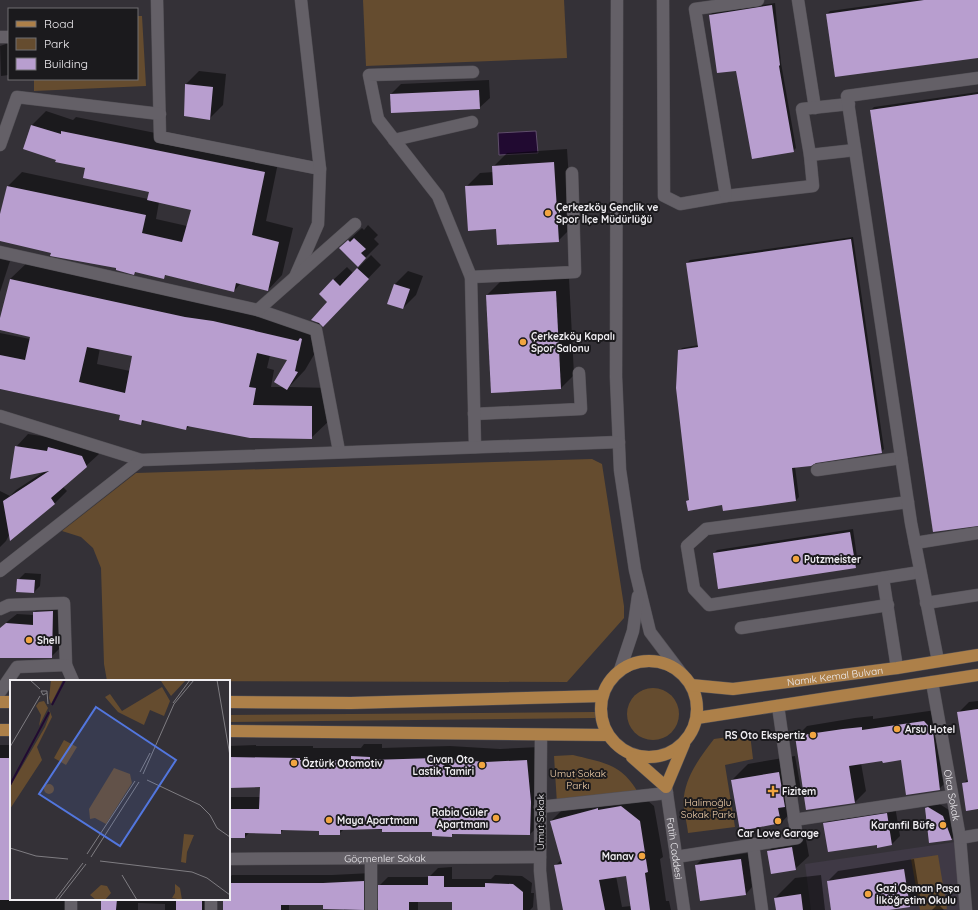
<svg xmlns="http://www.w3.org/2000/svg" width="978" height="910" viewBox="0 0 978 910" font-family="Quicksand,sans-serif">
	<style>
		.built { fill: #3f3945 }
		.green { fill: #654c2f }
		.water { fill: #210a31; stroke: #5f4e6b }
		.shadow { fill: #0007; fill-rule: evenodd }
		.building { fill: #b89ecf; fill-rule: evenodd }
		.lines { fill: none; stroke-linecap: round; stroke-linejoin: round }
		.minor-casing { stroke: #535056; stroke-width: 13 }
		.major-casing { stroke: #535056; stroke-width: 13 }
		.minor { stroke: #646067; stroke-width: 12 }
		.major { stroke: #ad8049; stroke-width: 12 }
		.poi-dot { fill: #f1a540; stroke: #1b1a1d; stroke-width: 1.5 }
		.labels { text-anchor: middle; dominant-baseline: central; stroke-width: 4; stroke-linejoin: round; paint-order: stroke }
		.poi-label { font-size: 10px; font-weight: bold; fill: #f0eef2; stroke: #1b1a1d; text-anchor: start }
		.street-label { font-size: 10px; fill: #f0eef2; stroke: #1b1a1d }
		.park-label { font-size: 10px; fill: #f7d5ae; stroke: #1b1a1d }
		.inset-river { fill: none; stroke: #210a31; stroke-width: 2 }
		.inset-road { fill: none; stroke: #7f7d82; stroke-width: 1 }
		.view { fill: #5276de; fill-opacity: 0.15; stroke: #5276de; stroke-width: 2 }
		.inset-edge { fill: none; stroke: #f0eef2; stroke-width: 2 }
	</style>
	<rect width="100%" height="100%" fill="#343137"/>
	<!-- built -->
	<polygon class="built" points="955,842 962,910 811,910 805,864"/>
	<!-- green -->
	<g class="green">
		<polygon points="363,0 564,0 567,58 366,66"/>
		<polygon points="137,16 142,16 146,86 34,91 34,79 137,79"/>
		<polygon points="592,459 602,464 624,606 624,618 567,682 107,681 104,664 101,568 93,548 81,537 62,531 136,473"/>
		<circle cx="653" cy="714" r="26"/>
		<polygon points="595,712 595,718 229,722 229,715"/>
		<path d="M 750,734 L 753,759 L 725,765 L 735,827 L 688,833 C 687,821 682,807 684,796 C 687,774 701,756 714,739 Z"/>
		<path d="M 573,755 C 605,763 622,764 639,794 L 557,804 L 554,756 Z"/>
		<polygon points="938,855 947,909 920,910 911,859"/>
	</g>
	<!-- water -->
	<polygon class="water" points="536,131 538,153 499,155 498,133"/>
	<!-- shadow -->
	<g class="shadow">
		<polygon points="909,0 978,0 978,57 827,14 830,11"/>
		<polygon points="775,3 781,63 796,148 793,151 710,15 713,12"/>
		<polygon points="9,43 9,75 1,76 0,46"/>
		<polygon points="199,71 226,74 223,105 210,118 185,115 186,84"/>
		<polygon points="489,80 490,98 479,108 391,94 401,84"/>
		<polygon points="978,92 978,524 871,110 874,107"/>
		<path d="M 46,111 L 73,120 L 76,117 L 279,158 L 266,221 L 293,228 L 282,275 L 268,290 L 241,283 L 234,291 L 166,275 L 164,277 L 136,272 L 134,273 L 117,268 L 0,240 L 0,218 L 8,186 L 22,172 L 148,199 L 150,191 L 57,159 L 32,125 ZM 159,202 L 192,209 L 187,226 L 156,219 Z"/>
		<polygon points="567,149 572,227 558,241 497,228 466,187 480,173 494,172 494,166 507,153"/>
		<polygon points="368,225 378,235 374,239 379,244 358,265 340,248 362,228 364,230"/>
		<polygon points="853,237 884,449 881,452 816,462 795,467 799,497 796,500 724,510 723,504 687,501 690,499 679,351 682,348 699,345 687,263 690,260"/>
		<path d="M 371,255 L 381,265 L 336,312 L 320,323 L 313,352 L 315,353 L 305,370 L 289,387 L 331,388 L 330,420 L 311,438 L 190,426 L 186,429 L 145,420 L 141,424 L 121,415 L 0,389 L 0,333 L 30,339 L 31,336 L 0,329 L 10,279 L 29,261 L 232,303 L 317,323 L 328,302 L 333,280 L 347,267 L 353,273 ZM 100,348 L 134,355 L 130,371 L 97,364 ZM 270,355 L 289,359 L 283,387 L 271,387 L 274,370 L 267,368 Z"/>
		<polygon points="0,259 10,261 0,292"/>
		<polygon points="408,271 423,276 416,295 403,308 388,303 395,284"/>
		<polygon points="569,278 574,375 561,388 487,295 500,282"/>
		<polygon points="28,434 94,444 99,454 63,487 67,491 55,503 11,539 10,533 6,541 0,547 0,491 10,496 16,490 45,471 16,447"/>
		<polygon points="853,529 858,564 855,567 714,553 717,550"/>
		<polygon points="25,573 41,574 40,586 34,592 18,580"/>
		<polygon points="62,601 61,647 51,657 0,657 0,629 8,621 17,614 34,615 34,612 44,602"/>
		<polygon points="978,701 978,808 963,784 969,778 958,713 969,702"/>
		<polygon points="936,710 950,778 939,789 902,759 883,760 861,763 866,791 855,802 796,737 807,726 855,718 873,716 873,719"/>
		<polygon points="364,744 382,744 382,748 450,746 500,749 540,747 543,822 530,834 454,833 451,836 433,831 344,829 339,834 320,830 284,829 280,833 250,832 245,837 229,837 229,797 260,797 261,786 229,787 229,746 256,745 256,746 313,746 313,748 361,748"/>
		<polygon points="0,745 11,745 11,899 66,899 67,910 0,910"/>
		<polygon points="795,756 801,790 795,796 797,806 781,823 732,780 748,764"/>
		<path d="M 636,791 L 654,806 L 663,857 L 660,859 L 666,901 L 669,901 L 671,910 L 564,910 L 555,866 L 562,859 L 551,821 L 566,806 ZM 627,875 L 631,906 L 622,907 L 616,876 Z"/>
		<polygon points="935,801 949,810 958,832 952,839 930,842 926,808"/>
		<polygon points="895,806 900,836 892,844 878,846 877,844 824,824 832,815"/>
		<polygon points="805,834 809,856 795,869 768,852 781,838"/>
		<polygon points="748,853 752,887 746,894 701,900 696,865 702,859"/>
		<polygon points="914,859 920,896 910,906 883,910 832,910 828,881 838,871"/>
		<polygon points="452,867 452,879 491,879 495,875 522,876 532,883 531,893 534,893 533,907 530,910 453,910 453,901 418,901 418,910 344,910 344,908 324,904 289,904 289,910 224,910 224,899 229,899 229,878 232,875 332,875 372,873 375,908 379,909 380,885 388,877 429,877 438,868"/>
		<polygon points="821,875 825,910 777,910 775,898 795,878"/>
		<polygon points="101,899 209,899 209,910 165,910 165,904 138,903 138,910 101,910"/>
		<polygon points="938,904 944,910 932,910"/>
	</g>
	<!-- building -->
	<g class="building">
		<polygon points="924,0 978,0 978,58 835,77 826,14"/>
		<polygon points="772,5 780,65 779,66 794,152 752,159 736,71 717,73 709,15"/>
		<polygon points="185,84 213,87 210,120 184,116"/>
		<polygon points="479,90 480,109 391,113 390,94"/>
		<polygon points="978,94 978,526 933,532 870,110"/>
		<polygon points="31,125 61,134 61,131 265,172 252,235 279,242 268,291 236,283 234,292 165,275 164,279 135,272 134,275 116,270 116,268 50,256 51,253 0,241 0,214 7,186 146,215 142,233 182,242 191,210 147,200 149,192 83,178 85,168 55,162 56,160 23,149"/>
		<polygon points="554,162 559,242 497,245 496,229 468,231 465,186 493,185 492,166"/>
		<polygon points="354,238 366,249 361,253 366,258 358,267 339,248 348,240 350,242"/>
		<polygon points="851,239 882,453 816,463 811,466 792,468 796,501 723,511 722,505 688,511 686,501 689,500 676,388 678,350 698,347 686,263"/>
		<polygon points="357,268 369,279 323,327 319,323 311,320 327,302 319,294 333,279 340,286"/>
		<path d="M 10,279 L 185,317 L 213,321 L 298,341 L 300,338 L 302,339 L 295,371 L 298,372 L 287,390 L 274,382 L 287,360 L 257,353 L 249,387 L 256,388 L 253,405 L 312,406 L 312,439 L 250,438 L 187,426 L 186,430 L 142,420 L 141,425 L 119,420 L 120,415 L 0,389 L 0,355 L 25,360 L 30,337 L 0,330 L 0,318 ZM 87,347 L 132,356 L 125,393 L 79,382 Z"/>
		<polygon points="394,284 410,289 403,309 387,304"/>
		<polygon points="556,291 561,389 491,393 486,295"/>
		<polygon points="15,446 47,451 48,447 82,456 87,467 51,498 55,504 10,541 3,501 49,471 10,479"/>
		<polygon points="850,532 856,568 718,589 713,553"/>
		<polygon points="17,579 35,580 34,593 16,592"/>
		<polygon points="53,611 52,658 0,658 0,628 6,623 33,625 33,612"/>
		<polygon points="978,709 978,809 966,811 962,783 968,782 957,712"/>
		<polygon points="924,721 933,731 940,790 906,795 901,760 883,763 882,761 849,766 855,803 806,810 795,736 843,729 862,727 862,730"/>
		<polygon points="351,756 370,757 370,760 436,758 486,762 527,760 531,802 530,835 452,834 452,837 432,836 432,832 382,832 382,829 340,830 340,835 319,835 319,831 281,830 281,834 245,833 245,838 229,838 229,809 259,809 260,787 229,788 229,757 300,758 300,760 351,760"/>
		<rect x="0" y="758" width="11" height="142"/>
		<polygon points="779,772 785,807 778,808 781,823 740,831 731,780"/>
		<polygon points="621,806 640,821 648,872 645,873 650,910 631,910 626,876 599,880 605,910 563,910 554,865 562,864 550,821 595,809 598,808 598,810"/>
		<polygon points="928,807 943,816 952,840 929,843 925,808"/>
		<polygon points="887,813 892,845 877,848 877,845 828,852 823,823"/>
		<polygon points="792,847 796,870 771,874 767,851"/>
		<polygon points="741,859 746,895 700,901 695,865"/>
		<polygon points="904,869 910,907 889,910 831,910 827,881"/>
		<polygon points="428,876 444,876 444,887 485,887 485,883 513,884 523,892 523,910 452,910 452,902 409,902 409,910 378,910 378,885 428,885"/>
		<polygon points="364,881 364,910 323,909 323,905 281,905 281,910 223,910 223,899 229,899 229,883 323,883"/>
		<polygon points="801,894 803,910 776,910 774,898"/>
		<polygon points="101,899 117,899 116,910 101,910"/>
		<rect x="176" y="899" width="26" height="11"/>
	</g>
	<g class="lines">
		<defs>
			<g id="minor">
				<polyline points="157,0 160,137 320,169 318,224 295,277"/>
				<polyline points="301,0 320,169"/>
				<polyline points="617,0 616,377 620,470 635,570 650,632 681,673"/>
				<polyline points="663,0 664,196 680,204 726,196 813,186 810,155"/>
				<polyline points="798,0 815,108"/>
				<polyline points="0,37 9,37"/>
				<polyline points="849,104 802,109 810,155 855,150"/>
				<polyline points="394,140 472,122"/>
				<polyline points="0,145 17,97 160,114"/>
				<polyline points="726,196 695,9 758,0"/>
				<polyline points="0,252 258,310 316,330 339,451"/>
				<polyline points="471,277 438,196 378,119 369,75 473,72"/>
				<polyline points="258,310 355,224"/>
				<polyline points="474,414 581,409 579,373"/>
				<polyline points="0,416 141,460"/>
				<polyline points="475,447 471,277 575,272 572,173"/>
				<polyline points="817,470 901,458"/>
				<polyline points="908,502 706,529 687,546 694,589 709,605 920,572"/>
				<polyline points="915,543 978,533"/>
				<polyline points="0,571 141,460 619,442"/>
				<polyline points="883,578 897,668"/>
				<polyline points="926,603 978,595"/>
				<polyline points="0,609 9,605 64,603 66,665"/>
				<polyline points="741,628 888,605"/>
				<polyline points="938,661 911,523 847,96 978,78"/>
				<polyline points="620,670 633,631 638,596"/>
				<path id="s1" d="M 932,682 L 960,838 L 966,910"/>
				<polyline points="0,692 17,667 66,665 73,681"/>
				<polyline points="541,735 540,871 544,910"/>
				<path id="s2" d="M 666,787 L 684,910"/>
				<polyline points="540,807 667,793"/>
				<polyline points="794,820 952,796"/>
				<polyline points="960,838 978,835"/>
				<polyline points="753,844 762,910"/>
				<polyline points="676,857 797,838 778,706"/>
				<polyline points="371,858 371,910"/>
				<path id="s3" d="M 229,859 L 540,857"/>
				<polyline points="211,899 211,910"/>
				<polyline points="71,910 71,899"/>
			</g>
			<g id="major">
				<circle cx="649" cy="709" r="48"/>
				<path id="s4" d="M 691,685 L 733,689 L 897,668 L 978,655"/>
				<polyline points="0,702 11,702"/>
				<polyline points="229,702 351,703 602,696"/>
				<polyline points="697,718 978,675"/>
				<polyline points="0,730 11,730"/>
				<polyline points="229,731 607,735"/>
				<polyline points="632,757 666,787 684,744"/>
			</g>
		</defs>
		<!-- minor casing -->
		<use href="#minor" class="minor-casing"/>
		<!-- major casing -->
		<use href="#major" class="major-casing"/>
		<!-- minor -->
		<use href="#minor" class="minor"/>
		<!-- major -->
		<use href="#major" class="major"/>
	</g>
	<!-- markers -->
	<g class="poi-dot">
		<circle cx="548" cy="213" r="4"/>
		<circle cx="523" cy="342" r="4"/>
		<circle cx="796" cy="559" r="4"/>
		<circle cx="29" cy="640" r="4"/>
		<circle cx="897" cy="729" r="4"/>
		<circle cx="813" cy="735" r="4"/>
		<circle cx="294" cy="763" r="4"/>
		<circle cx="482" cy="765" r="4"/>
		<path d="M771 785h4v4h4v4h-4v4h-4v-4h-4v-4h4z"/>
		<circle cx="496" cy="818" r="4"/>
		<circle cx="329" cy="820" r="4"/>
		<circle cx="778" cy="821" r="4"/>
		<circle cx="943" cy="825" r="4"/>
		<circle cx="642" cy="856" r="4"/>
		<circle cx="868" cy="894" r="4"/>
	</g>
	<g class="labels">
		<!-- poi labels -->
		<g class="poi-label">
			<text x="556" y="207">Çerkezköy Gençlik ve<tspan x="556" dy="12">Spor İlçe Müdürlüğü</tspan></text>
			<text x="531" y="336">Çerkezköy Kapalı<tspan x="531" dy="12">Spor Salonu</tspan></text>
			<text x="804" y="559">Putzmeister</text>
			<text x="37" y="640">Shell</text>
			<text x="905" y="729">Arsu Hotel</text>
			<text x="805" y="735" text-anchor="end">RS Oto Ekspertiz</text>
			<text x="474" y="759" text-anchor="end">Cıvan Oto<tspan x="474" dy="12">Lastik Tamiri</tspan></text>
			<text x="302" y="763">Öztürk Otomotiv</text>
			<text x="782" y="791">Fizitem</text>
			<text x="488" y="812" text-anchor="end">Rabia Güler<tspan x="488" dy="12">Apartmanı</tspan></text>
			<text x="337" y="820">Maya Apartmanı</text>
			<text x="935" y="825" text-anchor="end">Karanfil Büfe</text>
			<text x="778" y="833" text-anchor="middle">Car Love Garage</text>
			<text x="634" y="856" text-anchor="end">Manav</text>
			<text x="876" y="888">Gazi Osman Paşa<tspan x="876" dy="12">İlköğretim Okulu</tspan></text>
		</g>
		<!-- street labels -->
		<g class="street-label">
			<text stroke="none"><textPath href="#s4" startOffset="145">Namık Kemal Bulvarı</textPath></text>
			<text stroke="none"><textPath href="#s1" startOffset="115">Olca Sokak</textPath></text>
			<text transform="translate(540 822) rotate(-90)">Umut Sokak</text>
			<text stroke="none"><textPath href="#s2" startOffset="62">Fatih Caddesi</textPath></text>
			<text stroke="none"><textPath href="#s3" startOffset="156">Göçmenler Sokak</textPath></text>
		</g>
		<!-- park labels -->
		<g class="park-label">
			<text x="578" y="773">Umut Sokak<tspan x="578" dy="12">Parkı</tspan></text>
			<text x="708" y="802">Halimoğlu<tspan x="708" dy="12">Sokak Parkı</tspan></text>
		</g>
	</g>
	<!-- overview -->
	<g transform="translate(10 680)">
		<rect width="220" height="220" fill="#343137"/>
		<path d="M 41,0 L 53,0 L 41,24 L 39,18 ZM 176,0 L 161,16 L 151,1 L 152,0 ZM 152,7 L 160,21 L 154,36 L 140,30 L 134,45 L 108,32 L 95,17 L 100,14 L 112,31 ZM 34,21 L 38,28 L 29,46 L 31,35 L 26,26 L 29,22 ZM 39,29 L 42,37 L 27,67 L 32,80 L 0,129 L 0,107 L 35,47 L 40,34 ZM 54,60 L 67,67 L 56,85 L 44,78 ZM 104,88 L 120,94 L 122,103 L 96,144 L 85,138 L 80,139 L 79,129 ZM34 109a5 5 0 1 1 10 0a5 5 0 1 1-10 0ZM 174,154 L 184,155 L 177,172 L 176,183 L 171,182 ZM 165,204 L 170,208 L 172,220 L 162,218 L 165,213 ZM 91,205 L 97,206 L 101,213 L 95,220 L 86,220 L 80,215 Z" fill="#654c2f"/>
		<path class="inset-river" d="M 42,25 L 55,0M 0,105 L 39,32"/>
		<path class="inset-road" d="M 20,0 L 30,9M 207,0 L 220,76M 37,13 L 33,15 L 31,11 L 37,11 L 37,12 L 38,24M 163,23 L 180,0M 0,67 L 30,16M 130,92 L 140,73M 133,94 L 164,24 L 184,0M 137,100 L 190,125 L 200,135 L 207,148 L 220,157M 0,168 L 26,176 L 58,179M 77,174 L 125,101M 81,177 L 129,102M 90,181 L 182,192 L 197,198 L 220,215M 112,195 L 127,220M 45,220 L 73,183M 48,220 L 76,184"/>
		<path class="view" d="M 86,27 L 166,80 L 110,166 L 29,114 Z"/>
		<rect width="220" height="220" class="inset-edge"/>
	</g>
	<!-- legend -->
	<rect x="8" y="8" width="130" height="72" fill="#1b1a1d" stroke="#706f72"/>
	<rect x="16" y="21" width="20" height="6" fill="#ad8049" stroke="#706f72"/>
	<text x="44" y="28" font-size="12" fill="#f0eef2">Road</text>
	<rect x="16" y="38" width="20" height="12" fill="#654c2f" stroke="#706f72"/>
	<text x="44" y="48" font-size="12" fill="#f0eef2">Park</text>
	<rect x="16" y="58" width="20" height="12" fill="#b89ecf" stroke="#706f72"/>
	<text x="44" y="68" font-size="12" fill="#f0eef2">Building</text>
</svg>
